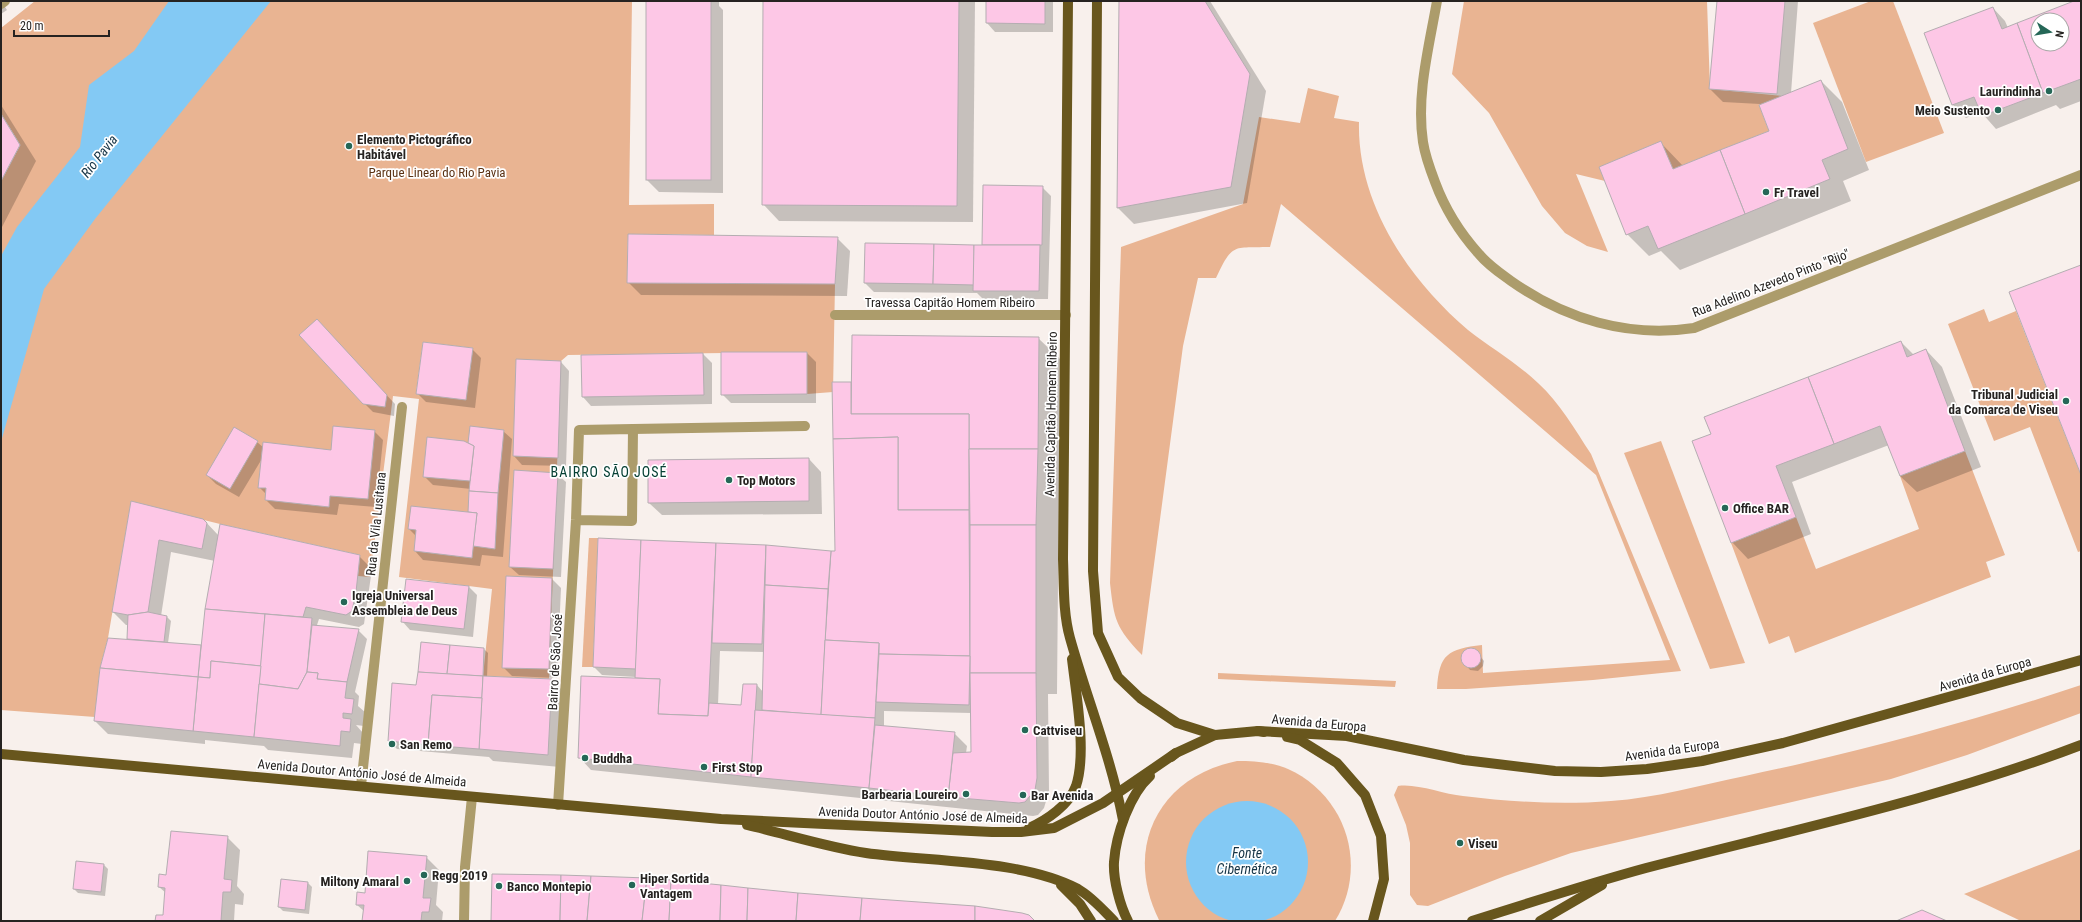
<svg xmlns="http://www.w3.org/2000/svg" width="2082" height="922" viewBox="0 0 2082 922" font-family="'Roboto Condensed',sans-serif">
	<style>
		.green { fill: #e9b492; fill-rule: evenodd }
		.water { fill: #83c9f4 }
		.shadow { fill: #0003; fill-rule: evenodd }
		.building { fill: #fdc7e6; stroke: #b4adb1; fill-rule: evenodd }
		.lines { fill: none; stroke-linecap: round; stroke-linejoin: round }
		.service { stroke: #ac9c6b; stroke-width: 10 }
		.minor { stroke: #ac9c6b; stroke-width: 10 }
		.primary { stroke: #68561d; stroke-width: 10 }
		.poi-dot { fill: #256757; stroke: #fff; stroke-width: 1.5 }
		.labels { text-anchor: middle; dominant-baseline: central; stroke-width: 3.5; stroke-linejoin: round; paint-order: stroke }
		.poi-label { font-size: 13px; font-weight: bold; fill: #262321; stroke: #fff; text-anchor: start }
		.park-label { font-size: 13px; fill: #5b3214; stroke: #fff }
		.street-label { font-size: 13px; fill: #262321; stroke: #fff }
		.water-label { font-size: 14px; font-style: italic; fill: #153446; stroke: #fff }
		.neighbourhood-label { font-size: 14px; letter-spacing: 1px; fill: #064034; stroke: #fff }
	</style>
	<rect width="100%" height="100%" fill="#f8f0ec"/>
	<!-- green -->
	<g class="green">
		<path d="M 35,1 L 632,1 L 629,205 L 714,204 L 714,235 L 628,234 L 627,282 L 835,284 L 833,392 L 807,394 L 807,352 L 568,355 L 561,361 L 549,679 L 483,676 L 492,589 L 399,577 L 419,399 L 393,396 L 370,577 L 358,576 L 360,555 L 220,524 L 131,502 L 108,638 L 100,668 L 95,717 L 1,710 L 1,181 L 20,145 L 1,114 L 1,28 ZM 423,342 L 473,348 L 466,399 L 416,393 Z"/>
		<polygon points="1464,1 1707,1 1710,89 1782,96 1759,105 1769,131 1673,169 1661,142 1600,167 1605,181 1576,174 1608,252 1587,246 1565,233 1542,206 1489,113 1452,74"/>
		<polygon points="1871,1 1893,1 1944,133 1866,162 1813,23"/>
		<path d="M 1308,88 L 1339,96 L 1334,118 L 1359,122 C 1357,203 1408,279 1468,330 C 1491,348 1517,363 1538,383 C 1560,403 1575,430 1591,454 L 1681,671 L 1593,680 L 1466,689 L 1437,689 C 1439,654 1448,649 1482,645 L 1483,673 L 1670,660 L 1596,475 L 1281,204 L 1270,247 C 1233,248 1233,242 1216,278 L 1198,278 L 1183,346 L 1142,655 C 1116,628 1114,620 1110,583 L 1121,247 L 1243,204 L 1259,117 L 1300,123 Z"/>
		<polygon points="1984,309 1989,322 2016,311 2081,475 2081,551 2078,552 2030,427 1994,441 1948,324"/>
		<polygon points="1661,441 1745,663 1710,669 1624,453"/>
		<polygon points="1965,451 2005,555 1986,562 1991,577 1795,653 1789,636 1769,644 1731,543 1796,517 1816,569 1919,529 1900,476"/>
		<polygon points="589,538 598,538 593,667 582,667"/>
		<polygon points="1218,673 1396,681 1395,687 1218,679"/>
		<path d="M 2081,685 L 2081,713 L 1967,755 L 1891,779 L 1571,853 L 1505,876 L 1428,906 L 1417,905 L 1410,895 L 1410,843 L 1406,825 L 1394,795 L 1398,786 C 1416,783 1443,794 1463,796 C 1512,802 1562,805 1611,801 C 1656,798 1701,785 1745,776 C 1858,752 1971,722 2081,685 Z"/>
		<path d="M 1237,761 C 1254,761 1272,762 1288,769 C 1346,795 1369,866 1335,921 L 1159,920 C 1123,848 1158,777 1237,761 Z"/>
		<polygon points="2081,849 2081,921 2021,921 1964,894"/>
	</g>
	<!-- water -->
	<g class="water">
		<polygon points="169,1 271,1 95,219 44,289 1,442 1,256 17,227 80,147 89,85 134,51"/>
		<circle cx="1247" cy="862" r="61"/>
	</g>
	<!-- shadow -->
	<g class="shadow">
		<polygon points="1,1 7,10 1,14"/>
		<polygon points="647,1 719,1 719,6 723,10 723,193 659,192 647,180"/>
		<polygon points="764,1 975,1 973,222 779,221 763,204"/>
		<polygon points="987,1 1053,1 1053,32 995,32 987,23"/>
		<polygon points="1120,1 1210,1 1266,91 1247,203 1134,224 1118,208"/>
		<polygon points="1718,1 1798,1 1791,93 1821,81 1842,102 1869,170 1843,181 1851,201 1680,270 1661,251 1649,256 1627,234 1661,143 1683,166 1770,131 1760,104 1723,102 1710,89"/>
		<path d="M 2077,1 L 2081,1 L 2081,101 L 2060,109 L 2056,105 L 1996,129 L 1981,112 L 1966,118 L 1953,105 L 1926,34 L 1993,8 L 2005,21 L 2008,28 ZM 2038,20 L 2062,20 L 2062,44 L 2038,44 Z"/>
		<polygon points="1,105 36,161 1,229"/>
		<polygon points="1042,187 1051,196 1048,299 983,299 977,293 874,292 865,283 866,244 983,246"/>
		<polygon points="837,238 850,251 847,296 641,295 628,282"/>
		<polygon points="325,329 395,404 394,416 373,412 364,403"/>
		<path d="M 1038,338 L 1060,359 L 1057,694 L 1048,694 L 1049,791 L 1044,808 L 1038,815 L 1033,816 L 591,770 L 579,757 L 638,679 L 636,677 L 602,675 L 594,667 L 599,539 L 766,546 L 836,552 L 833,383 L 851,383 L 853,385 ZM 720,651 L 764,652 L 763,692 L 757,685 L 742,706 L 718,705 ZM 884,711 L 971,713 L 972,753 L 966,753 L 967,746 L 954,733 L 884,727 Z"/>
		<polygon points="1901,342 1914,355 1926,350 1942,367 1981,467 1917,492 1900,476 1889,445 1792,482 1811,534 1748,559 1732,542 1712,434"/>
		<polygon points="472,349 481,358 475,408 426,402 417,393"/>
		<polygon points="807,353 816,362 816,403 731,403 722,394"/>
		<polygon points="703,354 712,363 712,404 591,406 583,397"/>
		<polygon points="561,362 569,371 566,466 522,465 514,456"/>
		<polygon points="234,429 257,442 264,448 332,451 374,431 383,440 376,507 339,504 337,515 275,509 266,500 266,494 259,487 263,457 239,497 216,484 207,475"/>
		<polygon points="503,431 512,439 503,557 482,555 480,566 423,560 415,551 416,536 409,529 468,513 471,489 433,485 424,476 469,444"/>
		<polygon points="809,459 821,472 822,514 662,515 649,503"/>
		<polygon points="557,474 566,482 561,577 519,575 510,567"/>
		<path d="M 132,503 L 203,519 L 219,536 L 359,556 L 372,569 L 364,624 L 359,627 L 319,619 L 317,625 L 319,627 L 358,630 L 367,639 L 355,692 L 359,696 L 358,706 L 366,713 L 364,726 L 356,725 L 363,733 L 362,744 L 354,743 L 352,758 L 268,750 L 264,746 L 205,740 L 205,744 L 108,734 L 95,721 L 129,641 L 128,639 L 129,625 L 126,625 L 113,612 ZM 171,552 L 215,561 L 202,646 L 168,643 L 171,621 L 167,617 L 161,616 Z"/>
		<polygon points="506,577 552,579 561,588 557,678 512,676 503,667"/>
		<polygon points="469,587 477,595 473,637 410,630 402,621"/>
		<polygon points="484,649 488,653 487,677 552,680 565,693 560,767 493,761 489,757 397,749 389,741 417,686"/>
		<polygon points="1470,650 1476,651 1484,661 1483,666 1478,671 1470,670 1463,661 1465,652"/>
		<polygon points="227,837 240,850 237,886 244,894 243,905 235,904 234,921 156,921 164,916 166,893 159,887 167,876"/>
		<polygon points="426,857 439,870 436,905 443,912 442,921 363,921 364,911 357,905 366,894"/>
		<polygon points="104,865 108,869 105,896 78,893 74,889"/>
		<polygon points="281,880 308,883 312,887 309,914 283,911 279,907"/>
	</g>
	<!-- building -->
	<g class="building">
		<rect x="646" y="1" width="65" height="179"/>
		<polygon points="763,1 959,1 957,206 762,205"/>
		<polygon points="986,1 1045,1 1045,24 986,23"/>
		<polygon points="1119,1 1205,1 1250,74 1231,187 1117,208"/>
		<polygon points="1717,1 1785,1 1777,94 1709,89"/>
		<path d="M 2074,1 L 2081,1 L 2081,79 L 2043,93 L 2017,23 ZM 2038,20 L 2062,20 L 2062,44 L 2038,44 Z"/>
		<polygon points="1993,7 2002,29 2017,23 2043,93 1982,116 1974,97 1952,105 1924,33"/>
		<polygon points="1821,80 1848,149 1822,160 1830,179 1745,214 1720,150 1769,131 1759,105"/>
		<polygon points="1,114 20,145 1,181"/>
		<polygon points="1,114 20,145 1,181"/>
		<polygon points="1661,141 1673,169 1720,150 1745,214 1658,249 1648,226 1626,235 1599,167"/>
		<polygon points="983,185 1043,186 1042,245 982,245"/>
		<polygon points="628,234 838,237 835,284 627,283"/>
		<polygon points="865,243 934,244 933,284 864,283"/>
		<polygon points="934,244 974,245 974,285 933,284"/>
		<polygon points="974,245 1040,245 1039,291 973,291"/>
		<polygon points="2081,265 2081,475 2009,292"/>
		<polygon points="317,319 387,395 385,407 363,404 299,335"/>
		<polygon points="852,335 1039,337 1038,449 969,449 969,414 851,414"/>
		<polygon points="1901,341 1907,357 1926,349 1965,451 1900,476 1880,426 1834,444 1808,377"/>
		<polygon points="423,342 473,348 466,400 416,394"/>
		<polygon points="721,352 807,352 807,394 721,395"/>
		<polygon points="703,353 704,395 582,397 581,355"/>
		<polygon points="516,359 561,361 558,458 513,456"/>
		<polygon points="1808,377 1834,444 1776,466 1796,517 1731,543 1692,441 1711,434 1704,417"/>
		<polygon points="832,382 851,382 851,414 969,414 969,510 898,510 898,437 833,439"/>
		<polygon points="333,426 375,430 368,499 330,496 329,507 265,500 266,488 258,488 263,442 331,450"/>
		<polygon points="470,426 504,430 498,493 469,491 474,446 468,443"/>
		<polygon points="234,427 258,441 230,489 206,475"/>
		<polygon points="427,437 464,441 474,446 470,481 423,477"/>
		<polygon points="898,437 898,510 969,510 970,656 879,654 879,643 825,640 831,551 835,551 833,439"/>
		<polygon points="969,449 1038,449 1036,525 970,525"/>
		<polygon points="809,458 809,501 648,503 648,460"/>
		<polygon points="514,470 558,473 553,569 509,567"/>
		<polygon points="469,491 498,493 495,549 473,546 477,513 468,512"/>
		<polygon points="131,501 203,519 207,523 202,549 159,540 148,612 128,615 112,612"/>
		<polygon points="411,506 477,513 472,558 414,551 416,530 408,529"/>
		<polygon points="220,524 360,555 356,592 352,611 346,615 306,607 303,617 205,609"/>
		<rect x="970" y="525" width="66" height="148"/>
		<polygon points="598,538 641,540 636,669 593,667"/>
		<polygon points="641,540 716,543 708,716 658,714 660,679 635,678"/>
		<polygon points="716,543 766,545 762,644 712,643"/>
		<polygon points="766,545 831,551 828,589 765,585"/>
		<polygon points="506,576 552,578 549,669 502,668"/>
		<polygon points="406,579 469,586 464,629 401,622"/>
		<polygon points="765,585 828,589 821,715 762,710"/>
		<polygon points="205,609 265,614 261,666 211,661 210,678 198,677"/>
		<polygon points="148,612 167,616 164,642 127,639 128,615"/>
		<polygon points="265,614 312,618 307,672 298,689 259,684"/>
		<polygon points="312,625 359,629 347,682 317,679 318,673 307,672"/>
		<polygon points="108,638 201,645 198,677 100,668"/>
		<polygon points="825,640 879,643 875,718 821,715"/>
		<polygon points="421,642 450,645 447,674 418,672"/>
		<polygon points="450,645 484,648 483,676 447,674"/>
		<circle cx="1471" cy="658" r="10"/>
		<polygon points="879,654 970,656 969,705 876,702"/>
		<polygon points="211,661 261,666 254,737 193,731 198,677 210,678"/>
		<polygon points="100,668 198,677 193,731 94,721"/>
		<polygon points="307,672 318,673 317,679 347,682 345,698 354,699 352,714 343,713 343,718 351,719 350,732 341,731 340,746 254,737 259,684 298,689"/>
		<polygon points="418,672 483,676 482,698 432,695 428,745 388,741 392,683 416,685"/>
		<polygon points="970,673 1036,673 1037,778 1035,790 1025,802 1019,803 948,797 953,753 971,752"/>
		<polygon points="483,676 552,679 548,755 479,749"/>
		<polygon points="581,676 660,679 658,714 708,716 709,703 741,705 743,684 757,684 751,777 578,758"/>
		<polygon points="432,695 482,698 479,749 428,745"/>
		<polygon points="755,710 875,718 869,788 751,777"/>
		<polygon points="875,725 955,732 948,797 869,788"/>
		<polygon points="171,831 228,836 224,879 232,880 231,892 223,892 221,921 155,921 156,915 163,915 165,888 158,887 159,874 166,875"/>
		<polygon points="368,851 427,856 423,898 431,898 429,912 422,912 421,921 362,921 364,905 356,905 357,892 365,893"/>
		<polygon points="76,861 104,864 101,892 73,889"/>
		<polygon points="492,874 561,875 560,921 491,921"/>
		<polygon points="561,875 591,876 587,921 560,921"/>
		<polygon points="591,876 647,878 642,921 587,921"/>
		<polygon points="647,878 671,880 669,921 642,921"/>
		<polygon points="281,879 308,882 305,910 278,907"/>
		<polygon points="671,880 721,885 720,921 669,921"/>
		<polygon points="721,885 748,888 747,921 720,921"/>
		<polygon points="748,888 798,893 796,921 747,921"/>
		<polygon points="798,893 862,898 860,921 796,921"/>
		<polygon points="862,898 975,906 975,921 860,921"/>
		<polygon points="975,906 1022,913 1029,915 1035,921 975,921"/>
		<polygon points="1922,910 1947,921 1896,921"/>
	</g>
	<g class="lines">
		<!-- service -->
		<polyline class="service" points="1,4 5,1"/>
		<!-- minor -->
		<g class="minor">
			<path d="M 1437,1 C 1429,47 1416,95 1423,142 C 1425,155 1430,169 1435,182 C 1445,209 1460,233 1479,254 C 1488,265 1500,273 1511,281 C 1565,319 1628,338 1694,328 L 2081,175"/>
			<polyline points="835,315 1066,315"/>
			<polyline points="633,429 805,426"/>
			<polyline points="361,786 402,407"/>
			<polyline points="558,805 576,520 579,430 633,429 632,521 576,520"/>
			<polyline points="464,921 465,867 472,797"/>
		</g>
		<!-- primary -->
		<g class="primary">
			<path d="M 1068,1 L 1063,559 C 1064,585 1063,613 1070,638 C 1087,699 1111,757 1123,820"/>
			<polyline points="1097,1 1093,571 1098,633 1118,677 1140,698 1177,723 1215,735"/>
			<polyline points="1258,731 1347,736 1464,760 1555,771 1601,772 1647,769 1702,761 1783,743 2081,660"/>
			<polyline points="1287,737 1300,740 1337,763 1365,795 1381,836 1384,879 1373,921"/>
			<polyline points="1,754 721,819 992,832 1021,832 1054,828 1103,803 1176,753"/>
			<polyline points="1171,757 1176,753 1215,735 1258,731 1264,732"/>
			<path d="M 747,825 C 786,834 826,847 866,853 C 929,862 1021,859 1078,889 C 1092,897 1103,910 1114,921"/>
			<path d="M 1029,828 C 1047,820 1069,805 1076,786 C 1087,753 1076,694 1072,659"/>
			<polyline points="1061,885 1080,904 1091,921"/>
			<path d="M 1128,921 C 1120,906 1113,879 1114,862 C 1116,834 1130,794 1150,776"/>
			<path d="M 1472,921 C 1529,903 1587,884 1646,868 C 1792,830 1940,799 2081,745"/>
			<polyline points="1540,921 1602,885"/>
		</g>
	</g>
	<!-- markers -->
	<g class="poi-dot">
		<circle cx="2049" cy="91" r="4"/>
		<circle cx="1998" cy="110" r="4"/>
		<circle cx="349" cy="146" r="4"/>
		<circle cx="1766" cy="192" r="4"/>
		<circle cx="2066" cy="401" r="4"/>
		<circle cx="729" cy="480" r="4"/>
		<circle cx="1725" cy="508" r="4"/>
		<circle cx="344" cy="602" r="4"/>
		<circle cx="1025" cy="730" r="4"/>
		<circle cx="392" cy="744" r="4"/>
		<circle cx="585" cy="758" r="4"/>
		<circle cx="704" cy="767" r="4"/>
		<circle cx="966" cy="794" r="4"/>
		<circle cx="1023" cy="795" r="4"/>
		<circle cx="1460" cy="843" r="4"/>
		<circle cx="424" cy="875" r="4"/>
		<circle cx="407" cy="881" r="4"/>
		<circle cx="632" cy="885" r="4"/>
		<circle cx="499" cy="886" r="4"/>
	</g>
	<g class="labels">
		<!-- poi labels -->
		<g class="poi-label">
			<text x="2041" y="91" text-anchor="end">Laurindinha</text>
			<text x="1990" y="110" text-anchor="end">Meio Sustento</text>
			<text x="357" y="139">Elemento Pictográfico<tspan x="357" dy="15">Habitável</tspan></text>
			<text x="1774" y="192">Fr Travel</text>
			<text x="2058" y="394" text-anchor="end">Tribunal Judicial<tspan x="2058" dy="15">da Comarca de Viseu</tspan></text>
			<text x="737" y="480">Top Motors</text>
			<text x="1733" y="508">Office BAR</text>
			<text x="352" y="595">Igreja Universal<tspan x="352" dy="15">Assembleia de Deus</tspan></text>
			<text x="1033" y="730">Cattviseu</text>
			<text x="400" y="744">San Remo</text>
			<text x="593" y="758">Buddha</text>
			<text x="712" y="767">First Stop</text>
			<text x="958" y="794" text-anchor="end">Barbearia Loureiro</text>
			<text x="1031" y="795">Bar Avenida</text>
			<text x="1468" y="843">Viseu</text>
			<text x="432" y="875">Regg 2019</text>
			<text x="640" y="878">Hiper Sortida<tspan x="640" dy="15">Vantagem</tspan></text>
			<text x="399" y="881" text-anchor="end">Miltony Amaral</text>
			<text x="507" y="886">Banco Montepio</text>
		</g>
		<!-- park labels -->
		<g class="park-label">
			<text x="437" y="172">Parque Linear do Rio Pavia</text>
		</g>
		<!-- street labels -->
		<g class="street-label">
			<text transform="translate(1771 283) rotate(-21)">Rua Adelino Azevedo Pinto "Rijo"</text>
			<text x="950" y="302">Travessa Capitão Homem Ribeiro</text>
			<text transform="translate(1051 414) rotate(-89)">Avenida Capitão Homem Ribeiro</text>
			<text transform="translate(376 524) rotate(-84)">Rua da Vila Lusitana</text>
			<text transform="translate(555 662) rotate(-87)">Bairro de São José</text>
			<text transform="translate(1985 674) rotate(-16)">Avenida da Europa</text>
			<text transform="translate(1319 723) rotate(5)">Avenida da Europa</text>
			<text transform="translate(1672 750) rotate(-8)">Avenida da Europa</text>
			<text transform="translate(362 773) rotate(5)">Avenida Doutor António José de Almeida</text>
			<text transform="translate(923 815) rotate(2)">Avenida Doutor António José de Almeida</text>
		</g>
		<!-- water labels -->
		<g class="water-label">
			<text transform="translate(99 156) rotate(-52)">Rio Pavia</text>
			<text x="1247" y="853">Fonte<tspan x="1247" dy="16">Cibernética</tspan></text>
		</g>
		<!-- neighbourhood labels -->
		<g class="neighbourhood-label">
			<text x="609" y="472">BAIRRO SÃO JOSÉ</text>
		</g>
	</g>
	<!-- border -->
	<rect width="2082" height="922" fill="none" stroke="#262321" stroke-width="4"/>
	<!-- north arrow -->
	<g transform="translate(2050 32) rotate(102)"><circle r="19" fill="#ffffff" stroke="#a8a7a6"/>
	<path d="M0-3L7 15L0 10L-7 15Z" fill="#256757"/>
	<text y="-6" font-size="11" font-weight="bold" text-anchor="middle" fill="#262321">N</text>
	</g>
	<!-- scale -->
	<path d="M14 30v6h95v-6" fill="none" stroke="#262321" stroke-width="2"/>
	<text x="20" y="30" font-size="12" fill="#262321" stroke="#ffffff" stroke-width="3" paint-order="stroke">20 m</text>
</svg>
